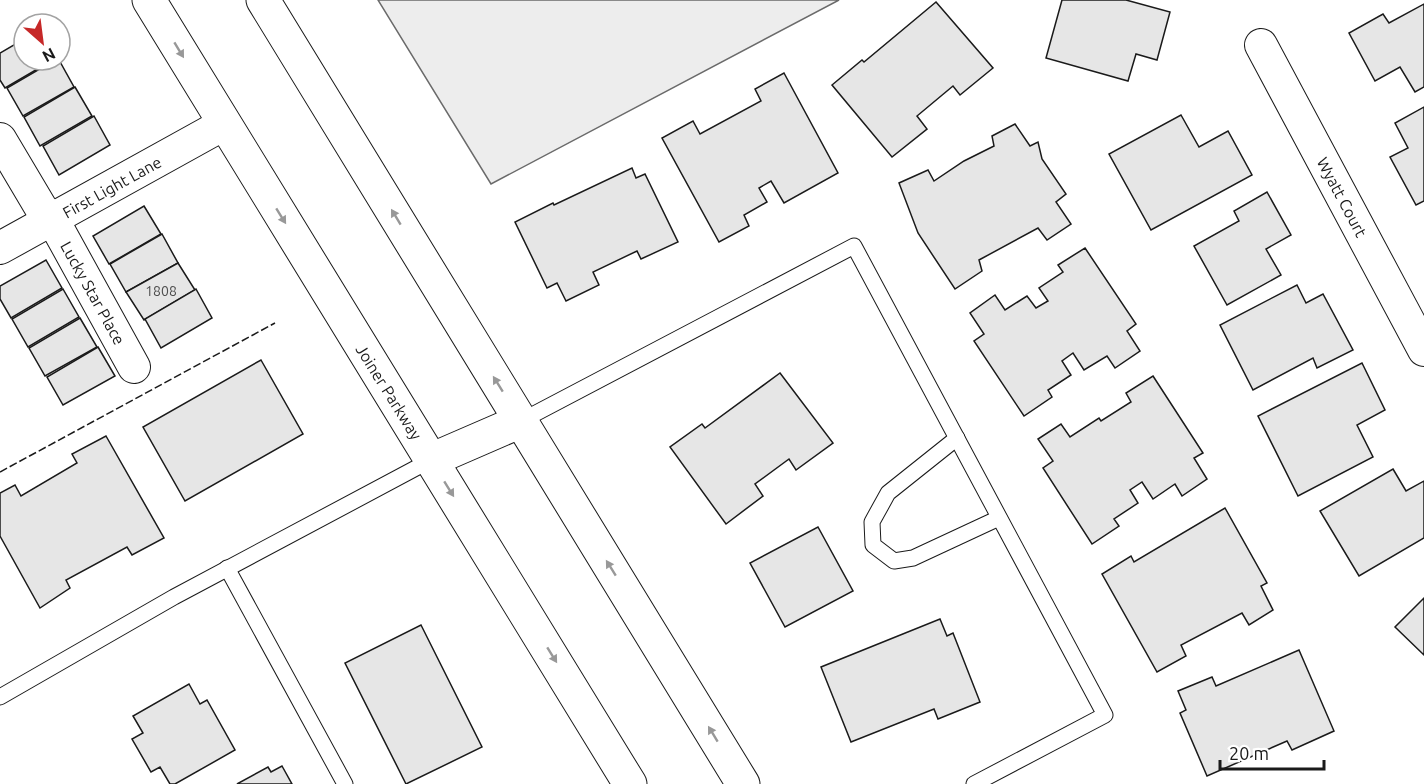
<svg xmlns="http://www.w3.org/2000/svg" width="1424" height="784" viewBox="0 0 1424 784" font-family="Ubuntu,sans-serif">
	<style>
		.built { fill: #ededed; stroke: #6a6a6a; stroke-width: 1.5 }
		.building { fill: #e6e6e6; stroke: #1a1a1a; stroke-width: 1.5 }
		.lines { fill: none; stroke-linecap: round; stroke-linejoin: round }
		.lane-casing { stroke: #1a1a1a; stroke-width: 17 }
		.street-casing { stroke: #1a1a1a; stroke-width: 34 }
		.secondary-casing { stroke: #1a1a1a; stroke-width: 35 }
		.lane { stroke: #fff; stroke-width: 15 }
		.street { stroke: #fff; stroke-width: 32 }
		.secondary { stroke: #fff; stroke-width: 33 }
		.fence { stroke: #1a1a1a; stroke-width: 1.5; stroke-dasharray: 8 3; stroke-linecap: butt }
		.oneway { fill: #989898 }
		.labels { text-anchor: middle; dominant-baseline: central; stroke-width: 4.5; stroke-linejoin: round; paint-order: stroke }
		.number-label { font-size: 14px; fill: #4d4d4d }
		.street-label { font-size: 16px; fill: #1a1a1a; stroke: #fff }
	</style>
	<rect width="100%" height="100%" fill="#fff"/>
	<!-- built -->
	<polygon class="built" points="378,0 839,0 491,184"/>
	<!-- building -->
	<g class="building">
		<polygon points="1062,0 1126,0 1170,12 1157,60 1136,54 1128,81 1046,58"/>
		<polygon points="936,2 993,68 960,95 953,86 917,116 927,129 892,157 832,85 862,60 864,62"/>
		<polygon points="1424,4 1424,87 1415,92 1400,67 1375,81 1349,33 1383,14 1389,23"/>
		<polygon points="24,39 24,60 53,60 5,88 0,80 0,53"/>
		<polygon points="55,60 59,60 74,87 23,116 7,88"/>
		<polygon points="784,73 838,173 784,203 771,181 759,188 767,202 744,215 749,226 719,242 662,138 693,121 700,134 761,101 755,89"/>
		<polygon points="75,87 92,116 40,146 24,117"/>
		<polygon points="1424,107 1424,201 1416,205 1390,157 1408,148 1395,123"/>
		<polygon points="1181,115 1199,147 1228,131 1252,175 1151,230 1109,154"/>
		<polygon points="94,116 110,145 59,175 43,146"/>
		<polygon points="1015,124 1030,146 1038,142 1042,159 1066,194 1056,202 1071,224 1047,240 1038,228 979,260 982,271 955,289 918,233 899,183 928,170 934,181 964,161 994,146 992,136"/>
		<polygon points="632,168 636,178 645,174 678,242 641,259 637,251 593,272 599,285 566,301 557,283 547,288 515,222 553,203 554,205"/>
		<polygon points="1267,192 1291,235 1266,249 1281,275 1227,305 1194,246 1239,221 1234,211"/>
		<polygon points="144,206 161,234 109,264 93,236"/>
		<polygon points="162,234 178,263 126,292 110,264"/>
		<polygon points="1085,248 1136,324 1127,331 1140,351 1115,368 1107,356 1084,370 1073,353 1062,361 1071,375 1048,390 1052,397 1024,416 974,341 984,334 970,313 995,295 1005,310 1027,296 1036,308 1048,301 1039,288 1063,272 1058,265"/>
		<polygon points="46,260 62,288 11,318 0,299 0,286"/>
		<polygon points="178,263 195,290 144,320 126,292"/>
		<polygon points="1297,285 1306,303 1323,294 1353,350 1317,368 1313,358 1253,390 1220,325"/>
		<polygon points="63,289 79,317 28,347 12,319"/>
		<polygon points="196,289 212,318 161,348 145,319"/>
		<polygon points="80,318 97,347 45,376 29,348"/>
		<polygon points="98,347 115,376 63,405 47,377"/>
		<polygon points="261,360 303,434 185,501 143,427"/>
		<polygon points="1362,363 1385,410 1357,425 1373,457 1298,496 1258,416"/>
		<polygon points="780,373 833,443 796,470 789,459 755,484 763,496 726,524 670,447 702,424 705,428"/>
		<polygon points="1153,376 1203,453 1194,458 1207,479 1182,496 1175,484 1153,499 1142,482 1130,490 1138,503 1114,519 1119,526 1092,544 1043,468 1053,461 1038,439 1061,424 1070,437 1099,418 1101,421 1131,402 1126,393"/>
		<polygon points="106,436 164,538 132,555 127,547 66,580 70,588 40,608 0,536 0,493 15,485 21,496 77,463 72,454"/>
		<polygon points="1393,469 1406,491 1424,481 1424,538 1359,576 1320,511"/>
		<polygon points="1225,508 1267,583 1261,586 1273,610 1249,625 1242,613 1181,645 1186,656 1157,672 1102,574 1131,556 1134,562"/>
		<polygon points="818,527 853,591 785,627 750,563"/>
		<polygon points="1424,598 1424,655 1395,627"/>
		<polygon points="940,619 947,636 953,633 980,702 938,719 934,709 851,742 821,667"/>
		<polygon points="421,625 482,747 406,784 345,663"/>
		<polygon points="1299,650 1334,731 1292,750 1287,741 1207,776 1180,713 1186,710 1178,691 1212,677 1216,686"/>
		<polygon points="189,684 200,704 207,700 235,750 175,784 170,784 160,767 151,772 132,739 143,733 133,716"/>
		<polygon points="282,766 292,784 237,784 268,767 271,772"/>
	</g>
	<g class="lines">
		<defs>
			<g id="lane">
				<polyline points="521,421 854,246 1105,715 974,784"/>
				<polyline points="957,438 888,493 872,522 873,545 894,561 913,558 999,518"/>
				<polyline points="227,568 345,784"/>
				<polyline points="0,697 174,597 431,460"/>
			</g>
			<g id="street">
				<polyline points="1261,45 1424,350"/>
				<polyline points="0,139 41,208 53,220 134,367"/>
				<polyline points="0,248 224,124"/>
			</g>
			<g id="secondary">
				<polyline points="149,0 630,784"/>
				<polyline points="263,0 743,784"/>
				<polyline points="431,460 521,421"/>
			</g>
		</defs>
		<!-- lane casing -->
		<use href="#lane" class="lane-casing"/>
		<!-- street casing -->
		<use href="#street" class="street-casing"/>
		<!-- secondary casing -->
		<use href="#secondary" class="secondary-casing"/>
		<!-- lane -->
		<use href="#lane" class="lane"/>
		<!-- street -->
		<use href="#street" class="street"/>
		<!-- secondary -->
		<use href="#secondary" class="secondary"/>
		<!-- fence -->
		<polyline class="fence" points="0,472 275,323"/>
	</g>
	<!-- one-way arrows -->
	<defs><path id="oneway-solid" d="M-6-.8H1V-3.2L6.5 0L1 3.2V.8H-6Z" transform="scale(1.5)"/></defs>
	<g class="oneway">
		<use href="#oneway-solid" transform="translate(179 50) rotate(59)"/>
		<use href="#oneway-solid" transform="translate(281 216) rotate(58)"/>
		<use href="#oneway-solid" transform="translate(396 217) rotate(-121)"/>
		<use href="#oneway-solid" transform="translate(498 384) rotate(-122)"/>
		<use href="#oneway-solid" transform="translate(449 489) rotate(58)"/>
		<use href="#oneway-solid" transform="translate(611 568) rotate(-122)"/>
		<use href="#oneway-solid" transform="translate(552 655) rotate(58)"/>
		<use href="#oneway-solid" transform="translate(713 734) rotate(-121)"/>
	</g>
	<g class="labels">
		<!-- number labels -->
		<g class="number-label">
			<text x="161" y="291">1808</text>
		</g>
		<!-- street labels -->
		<g class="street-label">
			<text transform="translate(112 187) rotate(-29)">First Light Lane</text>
			<text transform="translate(1342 197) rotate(62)">Wyatt Court</text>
			<text transform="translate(93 293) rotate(61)">Lucky Star Place</text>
			<text transform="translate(389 392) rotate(58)">Joiner Parkway</text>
		</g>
	</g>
	<!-- north arrow -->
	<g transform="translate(42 42) rotate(152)"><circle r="28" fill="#ffffff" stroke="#a3a3a3" stroke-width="1.5"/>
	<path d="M0-4.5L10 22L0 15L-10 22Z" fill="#c62828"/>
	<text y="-9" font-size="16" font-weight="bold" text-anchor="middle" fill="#1a1a1a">N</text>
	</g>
	<!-- scale -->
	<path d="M1220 760v9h104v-9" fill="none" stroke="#1a1a1a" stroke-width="3"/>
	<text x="1229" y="760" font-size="18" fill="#1a1a1a" stroke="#ffffff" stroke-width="4.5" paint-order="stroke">20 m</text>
</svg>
